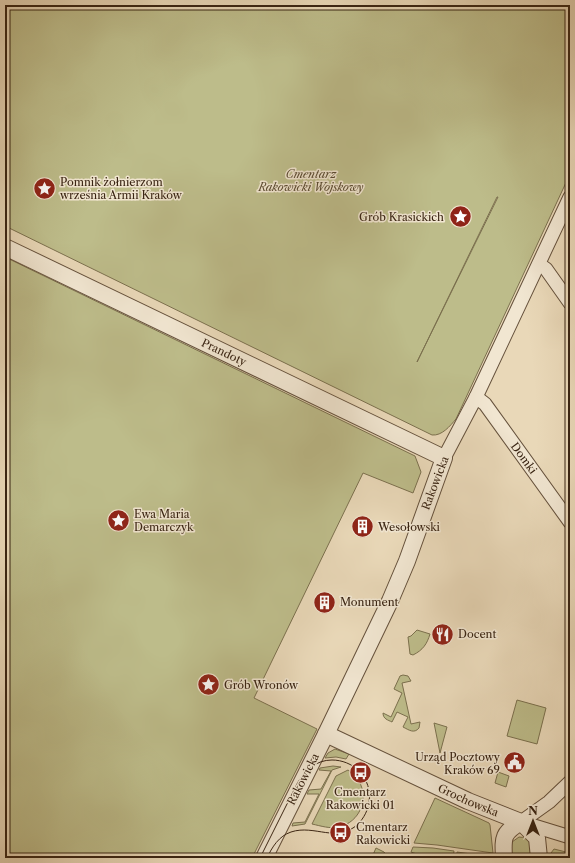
<svg xmlns="http://www.w3.org/2000/svg" width="575" height="863" viewBox="0 0 575 863" font-family="'Libre Caslon Text',serif">
	<style>
		.green { fill: #bdbc8a; stroke: #7b704e; fill-rule: evenodd }
		.lines { fill: none; stroke-linecap: round; stroke-linejoin: round }
		.minor-casing { stroke: #65513c; stroke-width: 15 }
		.tertiary-casing { stroke: #65513c; stroke-width: 18 }
		.minor { stroke: #f1e6d1; stroke-width: 13 }
		.tertiary { stroke: #f1e6d1; stroke-width: 16 }
		.tram { stroke: #392413; stroke-width: 1 }
		.labels { text-anchor: middle; dominant-baseline: central; stroke-width: 3; stroke-linejoin: round; paint-order: stroke }
		.park-label { font-size: 11px; font-style: italic; fill: #5a4a31; stroke: #f1e6d1 }
		.poi-label { font-size: 11px; fill: #392413; stroke: #f1e6d1; text-anchor: start }
		.street-label { font-size: 11px; fill: #392413; stroke: #f1e6d1 }
	</style>
	<rect width="100%" height="100%" fill="#e9d8b8"/>
	<filter id="stains"><feTurbulence type="fractalNoise" baseFrequency=".005" numOctaves="4"/><feColorMatrix values="0 0 0 0 .2 0 0 0 0 .09 0 0 0 0 .02 0 0 0 .5 -.17"/></filter>
	<radialGradient id="worn" r=".72"><stop offset=".6" stop-color="#630" stop-opacity="0"/><stop offset="1" stop-color="#630" stop-opacity=".3"/></radialGradient>
	<!-- green -->
	<g class="green">
		<path d="M 5,5 L 570,5 L 570,174 L 456,419 C 450,426 442,436 432,435 L 5,226 ZM 497,197 L 498,197 L 417,362 Z"/>
		<polygon points="5,257 415,456 421,472 413,493 363,473 254,698 317,729 252,858 5,858"/>
		<path d="M 417,630 L 430,634 C 427,644 423,650 413,655 L 410,654 L 408,637 L 411,636 Z"/>
		<path d="M 403,675 L 408,676 L 411,681 L 402,683 L 411,724 L 420,722 L 419,728 C 414,734 409,730 403,727 L 408,717 L 397,712 L 392,722 C 388,720 383,719 383,713 L 391,717 L 402,693 L 394,689 L 400,676 Z"/>
		<polygon points="517,700 546,708 537,744 507,736"/>
		<polygon points="434,723 447,727 440,753"/>
		<polygon points="335,749 349,754 346,759 336,757 325,758 328,753"/>
		<polygon points="333,766 341,767 332,770 305,824 292,826 293,823 305,822 319,794 307,794 309,790 321,789 331,771 319,770 320,768"/>
		<path d="M 348,770 C 352,773 357,776 359,781 C 369,799 360,822 339,827 C 330,829 321,826 312,824 L 336,776 Z"/>
		<polygon points="498,772 509,776 506,787 495,783"/>
		<polygon points="435,798 489,823 490,825 493,853 437,845 414,843"/>
		<path d="M 519,837 C 530,837 531,845 532,854 L 510,855 L 512,842 Z"/>
		<polygon points="413,847 433,848 454,851 453,858 428,858 411,852"/>
		<polygon points="376,848 384,852 389,858 361,858 363,854 372,857"/>
		<polygon points="554,849 570,853 570,858 551,858 551,853"/>
		<polygon points="457,852 493,857 493,858 465,858 457,856"/>
	</g>
	<g class="lines">
		<defs>
			<g id="minor">
				<polyline points="539,264 546,269 570,303"/>
				<path id="s1" d="M 476,397 L 485,404 L 570,522"/>
				<polyline points="444,458 476,397 570,197"/>
				<polyline points="521,822 549,802 570,782"/>
				<polyline points="521,822 570,837"/>
			</g>
			<g id="tertiary">
				<path id="s2" d="M 5,247 L 444,458 L 407,561 L 390,601 L 326,734 L 264,858"/>
				<path id="s3" d="M 326,734 L 468,801 L 521,822 L 537,838 L 539,858"/>
				<path d="M 504,858 C 503,838 502,833 521,822"/>
			</g>
		</defs>
		<!-- minor casing -->
		<use href="#minor" class="minor-casing"/>
		<!-- tertiary casing -->
		<use href="#tertiary" class="tertiary-casing"/>
		<!-- minor -->
		<use href="#minor" class="minor"/>
		<!-- tertiary -->
		<use href="#tertiary" class="tertiary"/>
		<!-- tram -->
		<path class="tram" d="M 260,858 L 298,782 C 306,770 316,760 332,760 C 342,760 352,764 359,771 C 367,779 371,791 369,802 C 368,810 364,818 358,824 C 337,844 315,824 291,832 C 279,836 272,847 267,858"/>
	</g>
	<!-- icons -->
	<defs>
		<symbol id="sight-disc" viewBox="-11 -11 22 22"><circle r="9.5" fill="#8f2418" stroke="#f1e6d1"/><path d="M0-6L1.8-2.2L6-1.7L2.9 1.2L3.7 5.4L0 3.3L-3.7 5.4L-2.9 1.2L-6-1.7L-1.8-2.2Z" fill="#fff"/></symbol>
		<symbol id="building-disc" viewBox="-11 -11 22 22"><circle r="9.5" fill="#8f2418" stroke="#f1e6d1"/><path d="M-4-6H4V6H1V3H-1V6H-4ZM-2.5-4.3h1.7v1.8h-1.7ZM.8-4.3h1.7v1.8H.8ZM-2.5-1h1.7V.8h-1.7ZM.8-1h1.7V.8H.8Z" fill="#fff"/></symbol>
		<symbol id="restaurant-disc" viewBox="-11 -11 22 22"><circle r="9.5" fill="#8f2418" stroke="#f1e6d1"/><path d="M-5-6h1v4h1v-4h1v4h1v-4h1v5L-1.5 .5V6h-2V.5L-5-1ZM5-6V6H3V1.5H1.5Q1.5-4 5-6Z" fill="#fff"/></symbol>
		<symbol id="civic-disc" viewBox="-11 -11 22 22"><circle r="9.5" fill="#8f2418" stroke="#f1e6d1"/><path d="M-.6-6.5H3V-4.5H.6V-3L4-1V1h2V6H-6V1h2V-1L-.6-3ZM-1.2 2.5V6h2.4V2.5Z" fill="#fff"/></symbol>
		<symbol id="bus-disc" viewBox="-11 -11 22 22"><circle r="9.5" fill="#8f2418" stroke="#f1e6d1"/><path d="M-5-6H5V4H4V6H2V4H-2V6H-4V4H-5ZM-3.5-4V0h7V-4ZM-3.5 1.2v1.5H-2V1.2ZM2 1.2v1.5H3.5V1.2Z" fill="#fff"/></symbol>
	</defs>
	<g fill-rule="evenodd">
		<use href="#sight-disc" x="32" y="176" width="25" height="25"/>
		<use href="#sight-disc" x="448" y="204" width="25" height="25"/>
		<use href="#sight-disc" x="106" y="508" width="25" height="25"/>
		<use href="#building-disc" x="350" y="514" width="25" height="25"/>
		<use href="#building-disc" x="312" y="590" width="25" height="25"/>
		<use href="#restaurant-disc" x="430" y="622" width="25" height="25"/>
		<use href="#sight-disc" x="196" y="672" width="25" height="25"/>
		<use href="#civic-disc" x="502" y="750" width="25" height="25"/>
		<use href="#bus-disc" x="348" y="760" width="25" height="25"/>
		<use href="#bus-disc" x="328" y="820" width="25" height="25"/>
	</g>
	<g class="labels">
		<!-- park labels -->
		<g class="park-label">
			<text x="311" y="174">Cmentarz<tspan x="311" dy="13">Rakowicki Wojskowy</tspan></text>
		</g>
		<!-- poi labels -->
		<g class="poi-label">
			<text x="60" y="182">Pomnik żołnierzom<tspan x="60" dy="13">września Armii Kraków</tspan></text>
			<text x="444" y="217" text-anchor="end">Grób Krasickich</text>
			<text x="134" y="514">Ewa Maria<tspan x="134" dy="13">Demarczyk</tspan></text>
			<text x="378" y="527">Wesołowski</text>
			<text x="340" y="602">Monument</text>
			<text x="458" y="634">Docent</text>
			<text x="224" y="685">Grób Wronów</text>
			<text x="500" y="757" text-anchor="end">Urząd Pocztowy<tspan x="500" dy="13">Kraków 69</tspan></text>
			<text x="360" y="792" text-anchor="middle">Cmentarz<tspan x="360" dy="13">Rakowicki 01</tspan></text>
			<text x="356" y="827">Cmentarz<tspan x="356" dy="13">Rakowicki</tspan></text>
		</g>
		<!-- street labels -->
		<g class="street-label">
			<text stroke="none"><textPath href="#s2" startOffset="243">Prandoty</textPath></text>
			<text stroke="none"><textPath href="#s1" startOffset="78">Domki</textPath></text>
			<text transform="translate(435 483) rotate(-69)">Rakowicka</text>
			<text transform="translate(303 779) rotate(-63)">Rakowicka</text>
			<text stroke="none"><textPath href="#s3" startOffset="157">Grochowska</textPath></text>
		</g>
	</g>
	<!-- margin -->
	<rect width="575" height="863" fill="none" stroke="#e9d8b8" stroke-width="20"/>
	<rect x="6" y="6" width="563" height="851" fill="none" stroke="#392413" stroke-width="2"/>
	<rect x="10" y="10" width="555" height="843" fill="none" stroke="#392413"/>
	<!-- north arrow -->
	<g transform="translate(533 821)" stroke="#f1e6d1" stroke-width="3" paint-order="stroke">
	<path d="M0-3L7 15L0 10L-7 15Z" fill="#392413"/>
	<text y="-6" font-size="11" font-weight="bold" text-anchor="middle" fill="#392413">N</text>
	</g>
	<rect width="100%" height="100%" filter="url(#stains)"/>
	<rect width="100%" height="100%" fill="url(#worn)"/>
</svg>
